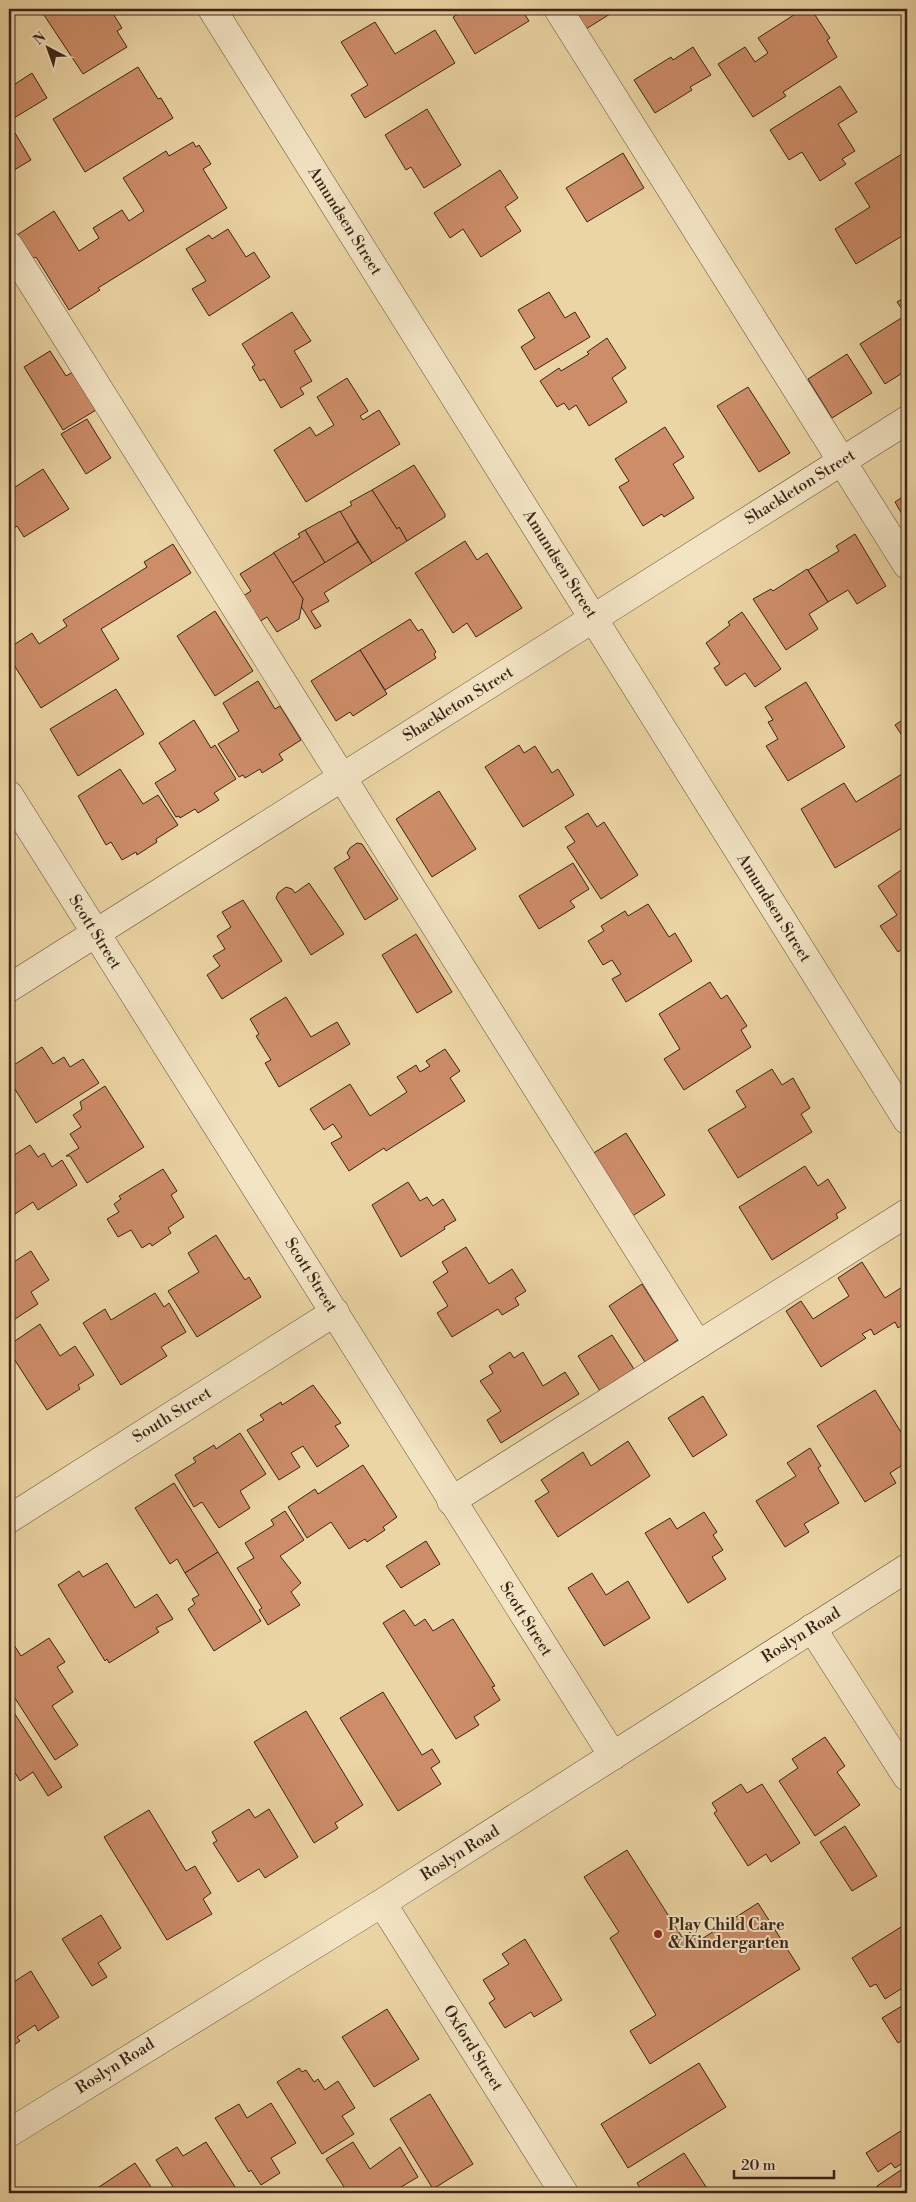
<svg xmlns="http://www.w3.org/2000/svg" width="916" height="2202" viewBox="0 0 916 2202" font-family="'Libre Bodoni',serif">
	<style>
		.building { fill: #cd8d69; stroke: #3a2419 }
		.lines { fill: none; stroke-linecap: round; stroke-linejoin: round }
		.minor-casing { stroke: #66503c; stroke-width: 29 }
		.minor { stroke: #f3e4c4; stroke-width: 28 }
		.poi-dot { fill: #8f2418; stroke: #f3e4c4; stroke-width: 2 }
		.labels { text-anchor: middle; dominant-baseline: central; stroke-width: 4; stroke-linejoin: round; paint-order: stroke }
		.street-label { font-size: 16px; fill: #3a2419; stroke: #f3e4c4 }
		.poi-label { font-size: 16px; font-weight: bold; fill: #3a2419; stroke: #f3e4c4; text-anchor: start }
	</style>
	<rect width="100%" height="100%" fill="#ecd5a4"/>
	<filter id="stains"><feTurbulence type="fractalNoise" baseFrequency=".004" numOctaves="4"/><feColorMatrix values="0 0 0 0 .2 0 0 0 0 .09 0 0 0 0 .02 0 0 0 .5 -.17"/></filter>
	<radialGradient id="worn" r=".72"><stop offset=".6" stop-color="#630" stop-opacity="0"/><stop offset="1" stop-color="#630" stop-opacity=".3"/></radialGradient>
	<!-- building -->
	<g class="building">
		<polygon points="40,9 110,9 122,28 117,31 127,47 83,74"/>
		<polygon points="467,9 521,9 529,21 475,54 453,17"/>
		<polygon points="573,9 618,9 586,29"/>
		<polygon points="803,9 811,9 830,38 827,40 837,57 783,92 786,96 753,117 718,64 745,47 755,62 768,53 758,38"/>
		<polygon points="375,22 395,54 435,30 455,63 365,118 351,95 368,85 341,42"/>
		<polygon points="693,47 711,75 690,87 692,90 655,113 634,80 671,57 673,60"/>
		<polygon points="138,67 158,99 161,98 173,118 85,172 53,119"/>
		<polygon points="32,73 47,98 9,121 9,88"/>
		<polygon points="840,86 857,112 838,124 855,151 842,159 846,164 820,181 802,152 789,160 770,130"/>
		<polygon points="427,109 461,165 424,188 411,167 406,170 385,135"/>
		<polygon points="15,133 31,160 9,173 9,137"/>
		<polygon points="193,142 196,147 199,145 211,164 203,169 227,208 98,288 100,290 69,310 36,257 32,259 17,235 54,211 79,251 99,238 93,228 122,210 129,221 144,211 123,178 166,151 169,156"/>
		<polygon points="623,153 644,188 587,222 566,188"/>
		<polygon points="902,154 907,163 907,233 856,264 835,229 870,207 855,183"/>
		<polygon points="500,170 518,198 505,207 521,231 481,257 463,229 450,238 434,213"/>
		<polygon points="228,229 246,257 254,252 270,277 209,316 192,289 206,281 186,249 209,235 212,239"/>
		<polygon points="549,292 565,318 575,312 590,337 535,370 521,347 535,338 518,310"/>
		<polygon points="907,296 907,370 885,384 860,344 906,315 897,302"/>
		<polygon points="292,312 311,341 294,351 312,381 300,388 304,394 281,408 264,379 260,381 252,367 255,365 242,344"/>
		<polygon points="607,338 626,368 612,378 627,402 589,426 576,405 569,410 564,403 557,407 540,381 559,368 561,371 589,354 587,352"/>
		<polygon points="50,351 66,376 73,372 96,410 63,430 24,367"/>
		<polygon points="847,354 872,393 832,418 808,379"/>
		<polygon points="347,378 368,411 360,416 363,420 379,410 400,444 306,502 274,450 310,427 316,436 334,425 317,397"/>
		<polygon points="748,387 790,453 759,472 717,406"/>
		<polygon points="87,419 111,458 86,474 61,434"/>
		<polygon points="665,427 684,457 673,464 694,498 664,517 662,514 643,526 619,487 629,481 615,459"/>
		<polygon points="414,465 445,514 445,517 407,541 399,527 397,529 372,490"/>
		<polygon points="43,469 69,509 24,537 17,526 9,532 9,491"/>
		<polygon points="372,490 397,529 399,527 407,541 372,563 340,512 352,505 350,502"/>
		<polygon points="907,494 907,523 895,502"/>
		<polygon points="340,511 358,542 325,563 305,530"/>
		<polygon points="305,530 325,563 292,583 273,553 300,537 298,534"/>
		<polygon points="855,534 886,586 857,604 848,590 828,602 808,570 839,551 836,546"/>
		<polygon points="465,541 477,560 487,553 522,608 476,637 467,623 453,633 415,573"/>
		<polygon points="358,542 372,563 324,593 329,601 311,611 321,626 315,629 301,606 303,599 292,583"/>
		<polygon points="173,544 191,573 101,629 119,659 41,708 9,657 9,648 32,633 39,644 67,626 63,620 147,567 144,562"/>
		<polygon points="274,553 303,599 299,619 277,632 267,617 259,622 243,596 251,591 240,574"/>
		<polygon points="807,569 828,602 809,614 818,629 786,650 753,599 771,589 773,591"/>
		<polygon points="215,611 253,671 215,696 177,636"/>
		<polygon points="742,612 781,669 755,687 745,673 726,686 714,668 720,664 706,643 730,625 728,622"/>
		<polygon points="410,619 418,631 422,629 436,652 434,654 436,658 385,690 360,650"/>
		<polygon points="360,650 387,694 353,716 350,712 336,721 311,681"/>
		<polygon points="258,681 275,709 280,706 301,740 279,754 283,760 262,773 260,769 245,778 243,775 239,777 218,744 239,731 223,703"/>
		<polygon points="806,682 845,747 788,781 766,746 778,739 768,722 773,720 765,707"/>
		<polygon points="116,689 144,734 78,776 50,729"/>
		<polygon points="907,717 907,743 895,725"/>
		<polygon points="194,720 211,748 215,745 236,779 214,793 219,800 198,813 195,809 180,818 179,816 176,817 155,783 176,770 159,743"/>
		<polygon points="519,745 524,753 535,746 552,773 558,769 574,795 523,827 485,767"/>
		<polygon points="120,769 143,804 158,795 178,825 156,839 157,842 137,855 136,852 122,860 111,842 106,845 78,796"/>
		<polygon points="907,771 907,825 835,868 801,809 844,783 856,802"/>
		<polygon points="439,791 476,849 432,877 396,819"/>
		<polygon points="588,813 597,827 604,822 638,875 601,899 567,847 575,842 565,827"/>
		<polygon points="357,843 362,844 398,899 365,920 334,868 350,858 347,853 350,848"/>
		<polygon points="573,863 589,889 570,901 575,907 539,929 519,896"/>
		<polygon points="907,866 907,946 898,952 880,926 897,915 878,886"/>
		<polygon points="309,883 344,934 311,955 276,898 278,893 286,887 292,889 295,893"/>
		<polygon points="243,900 282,961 222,999 207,975 220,966 213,956 225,949 217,936 231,927 222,912"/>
		<polygon points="648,904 669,937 675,933 692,961 626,1002 612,979 621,974 612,960 603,965 588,941 604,931 601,926 625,911 628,916"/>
		<polygon points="416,934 452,992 417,1013 382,955"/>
		<polygon points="710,982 721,999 727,995 747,1026 741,1030 751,1047 684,1090 664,1059 680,1049 659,1014"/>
		<polygon points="286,997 311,1037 337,1022 350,1044 279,1087 265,1063 271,1060 256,1036 259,1034 250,1019"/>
		<polygon points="42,1047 53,1064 64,1057 70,1067 83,1059 99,1083 36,1123 13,1086 9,1089 9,1068"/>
		<polygon points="445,1049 460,1071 450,1078 465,1101 386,1151 384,1148 349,1171 331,1143 342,1137 333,1124 324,1130 310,1109 350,1084 370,1116 407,1092 397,1077 416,1065 420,1072 430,1066 426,1061"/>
		<polygon points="772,1069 782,1085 793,1078 810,1108 801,1114 812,1132 738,1178 708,1130 746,1107 736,1091"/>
		<polygon points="105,1086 144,1147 87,1183 70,1156 66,1156 79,1148 70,1134 81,1127 73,1115 82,1109 80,1102"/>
		<polygon points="626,1133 665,1195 631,1217 592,1154"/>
		<polygon points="30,1145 38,1157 44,1153 52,1167 62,1160 77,1185 38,1210 33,1202 9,1218 9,1154 11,1157"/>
		<polygon points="805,1166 818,1186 828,1179 846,1208 836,1214 838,1218 772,1260 739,1207"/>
		<polygon points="163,1169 177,1191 171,1195 184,1217 168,1228 171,1233 152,1246 150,1243 142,1248 131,1230 118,1237 107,1219 119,1212 114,1204 121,1199 119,1196"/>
		<polygon points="408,1182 420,1201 427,1197 433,1206 443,1199 456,1220 444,1227 445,1229 401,1257 372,1205"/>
		<polygon points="216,1235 245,1280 249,1277 261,1297 197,1337 168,1291 199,1272 188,1253"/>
		<polygon points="466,1247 489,1284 512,1269 526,1291 515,1298 519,1305 502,1315 498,1309 452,1337 437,1313 448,1306 433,1282 448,1272 442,1262"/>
		<polygon points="31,1251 49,1280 31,1292 38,1304 9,1323 9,1265"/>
		<polygon points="862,1262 885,1298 907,1284 907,1322 898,1328 895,1322 874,1335 871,1329 862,1334 866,1338 821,1367 786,1311 801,1301 813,1319 849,1296 838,1278"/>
		<polygon points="642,1284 678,1340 645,1362 609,1306"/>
		<polygon points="155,1293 164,1307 169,1303 186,1332 161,1347 167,1356 121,1385 83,1323 105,1309 111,1320"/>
		<polygon points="40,1324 60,1356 75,1346 94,1375 78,1385 80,1389 47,1410 9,1351 9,1345"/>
		<polygon points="612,1335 634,1369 600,1391 578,1356"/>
		<polygon points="510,1352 514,1358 523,1352 543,1386 565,1372 579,1394 501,1443 487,1420 501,1411 480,1381 493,1373 489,1366"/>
		<polygon points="313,1385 341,1423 335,1426 349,1446 317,1467 303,1446 291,1453 300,1467 279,1480 247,1430 264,1420 260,1415 281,1402 282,1405"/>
		<polygon points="875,1390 907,1442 907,1462 890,1473 896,1483 865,1502 817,1426"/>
		<polygon points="703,1396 727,1435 693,1457 668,1418"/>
		<polygon points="240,1433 266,1474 240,1491 250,1508 219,1528 202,1502 194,1507 175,1475 196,1462 193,1458 214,1445 216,1449"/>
		<polygon points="628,1441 650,1476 558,1537 535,1501 549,1492 541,1480 583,1452 591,1466"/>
		<polygon points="810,1448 821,1466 818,1468 839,1503 804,1524 809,1532 785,1547 756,1501 796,1476 787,1463"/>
		<polygon points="363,1465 397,1517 383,1527 385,1530 367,1542 365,1539 349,1549 331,1522 307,1538 288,1507 315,1489 318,1494"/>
		<polygon points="174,1483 218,1552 185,1573 177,1559 170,1564 135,1508"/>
		<polygon points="285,1511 304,1540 280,1556 301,1583 291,1592 300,1605 268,1625 259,1610 262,1608 237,1568 254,1558 245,1543 274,1525 271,1520"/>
		<polygon points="704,1512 717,1532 713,1535 723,1550 712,1557 726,1579 688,1603 645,1533 670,1518 677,1529"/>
		<polygon points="426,1541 440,1564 401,1588 386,1566"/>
		<polygon points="218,1552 261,1621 214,1651 188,1609 195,1604 192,1599 199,1595 185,1573"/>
		<polygon points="107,1563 135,1608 157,1594 173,1619 156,1628 159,1632 109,1663 107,1659 105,1661 58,1585 79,1571 83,1577"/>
		<polygon points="592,1573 606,1595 628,1581 650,1618 604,1646 568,1588"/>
		<polygon points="404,1610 415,1626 425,1619 433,1631 453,1619 495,1686 492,1687 500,1700 474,1717 479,1725 456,1739 383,1623"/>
		<polygon points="9,1637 21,1656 49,1638 65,1662 57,1667 73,1692 52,1706 78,1745 55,1760 9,1689"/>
		<polygon points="383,1692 422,1755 432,1749 440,1762 431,1768 441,1784 398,1811 340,1718"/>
		<polygon points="11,1708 62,1787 48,1796 33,1772 20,1781 9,1763 9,1710"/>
		<polygon points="306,1711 363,1805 335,1823 338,1828 314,1843 254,1742"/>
		<polygon points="825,1737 845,1766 837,1772 860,1805 815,1836 779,1781 798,1768 792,1759"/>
		<polygon points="741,1784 747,1793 762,1784 800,1843 771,1862 766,1854 748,1866 714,1813 717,1811 712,1803"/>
		<polygon points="249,1809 255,1818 269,1809 298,1857 265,1878 259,1869 238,1882 213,1843 217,1841 212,1832"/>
		<polygon points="149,1810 186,1871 195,1866 211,1893 203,1899 212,1914 167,1940 104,1837"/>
		<polygon points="845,1826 877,1876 852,1891 820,1842"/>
		<polygon points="627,1850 682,1937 691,1932 697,1942 758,1903 800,1969 650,2064 630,2031 656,2015 610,1938 619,1932 584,1877"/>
		<polygon points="101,1915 121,1948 98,1963 107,1977 92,1986 62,1939"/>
		<polygon points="904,1925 907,1930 907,1985 885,1999 876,1984 870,1987 852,1958"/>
		<polygon points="525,1939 562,2000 534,2017 531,2012 505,2028 489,2003 495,1999 483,1980 509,1964 502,1954"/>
		<polygon points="31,1971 59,2017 38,2031 35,2025 17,2037 20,2041 9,2048 9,1985"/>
		<polygon points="907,2003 907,2037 898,2043 882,2018"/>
		<polygon points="387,2009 419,2059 374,2087 342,2037"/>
		<polygon points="699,2063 726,2107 628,2168 601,2124"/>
		<polygon points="299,2068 302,2072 306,2070 314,2082 318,2079 325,2090 338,2081 355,2108 342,2116 354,2134 322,2154 277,2082"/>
		<polygon points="430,2094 473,2164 433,2189 390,2119"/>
		<polygon points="271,2103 296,2143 271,2158 280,2173 261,2185 251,2170 249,2172 215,2118 239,2104 247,2118"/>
		<polygon points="907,2127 907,2160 895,2168 891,2163 878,2172 866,2153"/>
		<polygon points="206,2142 239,2193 177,2193 156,2160 177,2147 183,2156"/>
		<polygon points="353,2142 370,2169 400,2147 418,2177 401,2187 404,2193 348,2193 326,2159"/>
		<polygon points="684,2153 710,2193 643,2193 637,2183"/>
		<polygon points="135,2163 155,2193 95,2193 93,2191"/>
		<polygon points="907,2166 907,2193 882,2193 877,2186"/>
	</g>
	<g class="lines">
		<defs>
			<g id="minor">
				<polyline points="212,9 907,1120"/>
				<polyline points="558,9 907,565"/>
				<polyline points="9,246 698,1345"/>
				<polyline points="9,795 613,1756"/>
				<polyline points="9,988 907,420"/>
				<polyline points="451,1501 907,1213"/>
				<polyline points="9,1519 335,1312"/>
				<polyline points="812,1628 907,1777"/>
				<polyline points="382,1903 564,2193"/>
				<polyline points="9,2133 382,1903 907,1568"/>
			</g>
		</defs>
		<!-- minor casing -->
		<use href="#minor" class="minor-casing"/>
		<!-- minor -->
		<use href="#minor" class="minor"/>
	</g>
	<!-- markers -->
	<circle class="poi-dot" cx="658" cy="1934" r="5"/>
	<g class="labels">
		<!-- street labels -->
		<g class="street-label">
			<text transform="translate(345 221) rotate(58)">Amundsen Street</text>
			<text transform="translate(800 487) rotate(-32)">Shackleton Street</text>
			<text transform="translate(560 564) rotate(58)">Amundsen Street</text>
			<text transform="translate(458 704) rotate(-32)">Shackleton Street</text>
			<text transform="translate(774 908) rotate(58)">Amundsen Street</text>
			<text transform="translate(95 932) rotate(58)">Scott Street</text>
			<text transform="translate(311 1275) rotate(58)">Scott Street</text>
			<text transform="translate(172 1415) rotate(-32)">South Street</text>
			<text transform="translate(526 1619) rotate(58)">Scott Street</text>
			<text transform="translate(801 1635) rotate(-32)">Roslyn Road</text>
			<text transform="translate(460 1853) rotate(-32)">Roslyn Road</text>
			<text transform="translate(473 2048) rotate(58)">Oxford Street</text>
			<text transform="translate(115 2066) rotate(-32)">Roslyn Road</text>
		</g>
		<!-- poi labels -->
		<g class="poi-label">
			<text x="668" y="1925">Play Child Care<tspan x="668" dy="18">&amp; Kindergarten</tspan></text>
		</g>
	</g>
	<!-- margin -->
	<rect width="916" height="2202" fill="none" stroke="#ecd5a4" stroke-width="30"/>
	<rect x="10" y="10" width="896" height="2182" fill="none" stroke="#3a2419" stroke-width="2.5"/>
	<rect x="15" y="15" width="886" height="2172" fill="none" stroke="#3a2419"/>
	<!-- north arrow -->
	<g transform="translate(48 48) rotate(319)" stroke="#f3e4c4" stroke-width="4" paint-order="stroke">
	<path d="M0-4L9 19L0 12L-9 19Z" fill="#3a2419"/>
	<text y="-8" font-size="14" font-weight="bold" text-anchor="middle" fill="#3a2419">N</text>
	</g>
	<!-- scale -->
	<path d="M734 2170v8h100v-8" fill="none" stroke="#3a2419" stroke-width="2.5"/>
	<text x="741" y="2170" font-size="15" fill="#3a2419" stroke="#f3e4c4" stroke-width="4" paint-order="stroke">20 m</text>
	<rect width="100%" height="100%" filter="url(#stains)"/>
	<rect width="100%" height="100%" fill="url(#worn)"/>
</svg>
